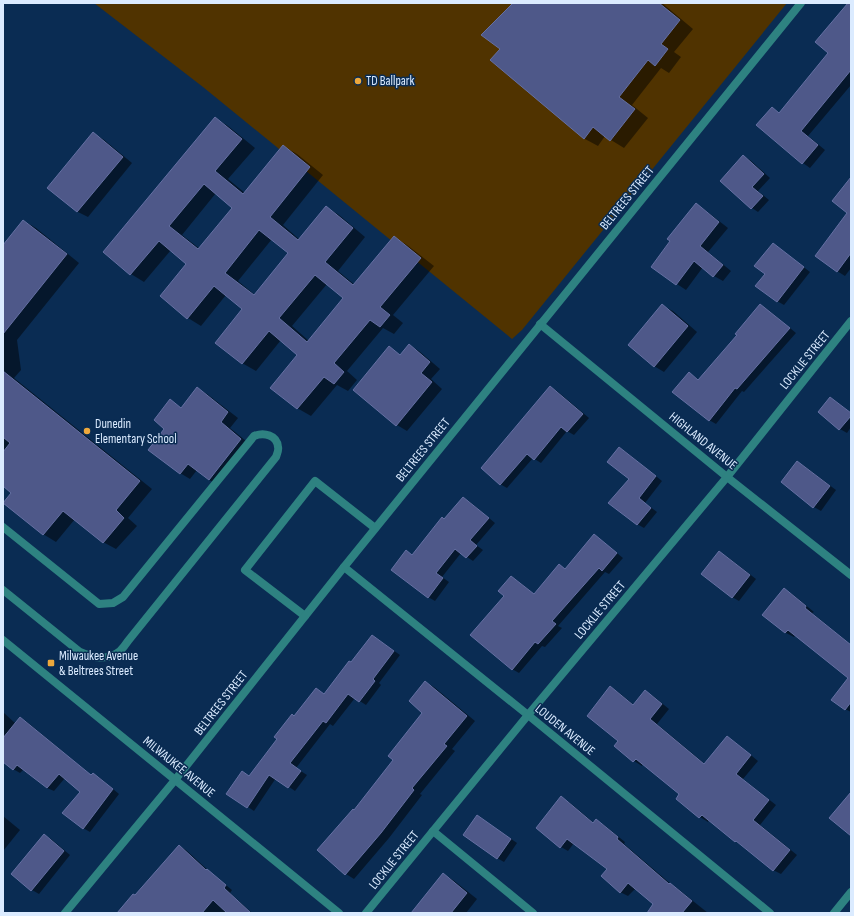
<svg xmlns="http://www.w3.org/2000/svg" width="854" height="916" viewBox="0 0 854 916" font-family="'Sofia Sans Condensed',sans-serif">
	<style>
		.green { fill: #503300 }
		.shadow { fill: #0007; fill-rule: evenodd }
		.building { fill: #4e5889; stroke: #6570a3; fill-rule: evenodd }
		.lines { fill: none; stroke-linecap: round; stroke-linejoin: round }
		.service { stroke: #2e8281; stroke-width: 8 }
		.minor { stroke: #2e8281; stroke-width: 8 }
		.tertiary { stroke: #2e8281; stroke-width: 8 }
		.poi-dot { fill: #eda83c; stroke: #0a2c53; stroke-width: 1.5 }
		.labels { text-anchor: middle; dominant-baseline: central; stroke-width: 3; stroke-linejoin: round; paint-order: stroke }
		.poi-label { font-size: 13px; fill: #dbebff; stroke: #0a2c53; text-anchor: start }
		.street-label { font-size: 13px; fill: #dbebff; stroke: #0a2c53 }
	</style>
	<rect width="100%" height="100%" fill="#0a2c53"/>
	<!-- green -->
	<polygon class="green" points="94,3 787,3 522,330 512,339 203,87"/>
	<!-- shadow -->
	<g class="shadow">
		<polygon points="514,3 662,3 693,29 674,52 681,57 669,73 661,68 632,105 648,118 624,148 611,140 605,136 598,146 585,139 492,60 501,49"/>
		<polygon points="849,3 851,3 851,85 808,136 825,150 810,168 803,163 772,108 780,113 829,53"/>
		<path d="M 215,118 L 228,126 L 255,148 L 228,179 L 245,193 L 283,146 L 297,154 L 323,175 L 283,225 L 300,240 L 326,207 L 339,215 L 365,237 L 338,271 L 355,285 L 394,237 L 407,245 L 434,266 L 393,315 L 403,323 L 394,334 L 383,328 L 347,371 L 357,380 L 348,391 L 337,385 L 311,416 L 297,408 L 299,354 L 281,340 L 256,371 L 242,363 L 244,309 L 226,295 L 201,326 L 188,318 L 162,296 L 188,264 L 171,250 L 144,282 L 131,274 ZM 216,193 L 233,208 L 200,249 L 182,235 ZM 272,239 L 289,253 L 255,295 L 238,281 ZM 327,284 L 344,298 L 309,341 L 292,326 Z"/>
		<polygon points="93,134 103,139 132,163 88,217 78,212 49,188"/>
		<polygon points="743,156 750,160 770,178 758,191 769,200 758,212 752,208"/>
		<polygon points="851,178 851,268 845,276 837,271 848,213"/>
		<polygon points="696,204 705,210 728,228 708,252 731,271 723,281 714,276 703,267 686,290 677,284 652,266"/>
		<polygon points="24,221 36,228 79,263 17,340 21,370 14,378 152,489 128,518 137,526 116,549 103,542 75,519 56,542 43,534 12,493 3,485 3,246"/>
		<polygon points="773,244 779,248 810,272 784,305 777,301 766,274"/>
		<polygon points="760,305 767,309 796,333 744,392 742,391 716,424 709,420 689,373 699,380 738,335"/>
		<polygon points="663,306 673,311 697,332 664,372 654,366"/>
		<polygon points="409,345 419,351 440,369 431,379 442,389 407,431 397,425 354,390 389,348 401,355"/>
		<polygon points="550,387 557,391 589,418 574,435 567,431 541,463 533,458 507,488 500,484"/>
		<polygon points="197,388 207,394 238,418 230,428 251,445 219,485 209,480 197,470 190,479 180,473 166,428 170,401 182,408"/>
		<polygon points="831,398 837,402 851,413 851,427 847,433 840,429 819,412"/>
		<polygon points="620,448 626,452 662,481 645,503 657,512 644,528 637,524 630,478"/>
		<polygon points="797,462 804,466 836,490 821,511 814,507 782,482"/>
		<polygon points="464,498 470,502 495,523 476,545 483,550 473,561 461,553 442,577 449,582 435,601 428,597 413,556"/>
		<polygon points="595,536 601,540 623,558 609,574 605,572 558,626 562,628 545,647 542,646 519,673 512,669 506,596 511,577 518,581 534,594 559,566 566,569"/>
		<polygon points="726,556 756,579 739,601 732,597"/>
		<polygon points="784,590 792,594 814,612 812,613 851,645 851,712 845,709 849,678 796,635 794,637 786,633 764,615"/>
		<polygon points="373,636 400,655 379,683 381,685 366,705 355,698 333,726 330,724 296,768 307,775 295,791 276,778 254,811 248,807 250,777 294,717 316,689 325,695 352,663"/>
		<polygon points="425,682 434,687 475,721 452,749 455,751 420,794 422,795 389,838 354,879 346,874 394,760 424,713"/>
		<polygon points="610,687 618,692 634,705 645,692 653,696 669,709 657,724 705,764 727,738 735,742 758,761 743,779 776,805 760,825 797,855 781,874 773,870 709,820 708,822 700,817 677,799 681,794 643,764 642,766 634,761 616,746 620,741"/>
		<polygon points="3,712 16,724 21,718 27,722 92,776 93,774 100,778 119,794 90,832 83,828 81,792 65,778 54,791 47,788 24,769 20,773 13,769 3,761"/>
		<polygon points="561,798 569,802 594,823 596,820 604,825 625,842 624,844 672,885 678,889 708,913 648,913 655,904 636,888 628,896 620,892 608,869 574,843 568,851 561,847"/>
		<polygon points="3,816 20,830 3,851"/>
		<polygon points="478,816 517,843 504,862 497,858"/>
		<polygon points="45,836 51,839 70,855 39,894 32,890 13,874"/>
		<polygon points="179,846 186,850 210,872 232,890 230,893 252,913 119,913 135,896"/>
		<polygon points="443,874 453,880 477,899 466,913 413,913"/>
	</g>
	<!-- building -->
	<g class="building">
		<polygon points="513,3 659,3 680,20 661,44 668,49 655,66 648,60 619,97 635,109 610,141 593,127 584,139 490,60 500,49 481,35"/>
		<polygon points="848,3 851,3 851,70 801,131 818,145 802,164 756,125 772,107 779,113 828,53 815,42"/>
		<path d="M 215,117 L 242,139 L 215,171 L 243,194 L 283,145 L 310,167 L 270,217 L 298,240 L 326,206 L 353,228 L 325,262 L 353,285 L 394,236 L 421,258 L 380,307 L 390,315 L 380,327 L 370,320 L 334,363 L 344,372 L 334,384 L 324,377 L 297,409 L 270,388 L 297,355 L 269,331 L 242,364 L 215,343 L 242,309 L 214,286 L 187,319 L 160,296 L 186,264 L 159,241 L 130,275 L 103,252 ZM 204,184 L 232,208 L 198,249 L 169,226 ZM 259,230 L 288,253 L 254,295 L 225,273 ZM 315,275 L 343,298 L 307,342 L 279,318 Z"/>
		<polygon points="93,132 123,157 77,212 47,188"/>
		<polygon points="743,155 764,174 752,187 763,196 751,209 720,181"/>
		<polygon points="851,177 851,253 837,272 815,256 847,213 832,201"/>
		<polygon points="696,203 719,222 700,246 723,265 713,277 694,261 676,285 651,267 670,241 667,239"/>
		<polygon points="23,220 67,254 3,334 3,245"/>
		<polygon points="773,243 804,267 777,302 755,286 765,274 754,266"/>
		<polygon points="662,304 688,326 654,367 628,345"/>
		<polygon points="760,304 790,328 737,389 735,388 709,421 672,392 689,372 698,380 737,335 735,334"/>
		<polygon points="409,344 430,362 421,373 432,382 396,426 353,390 389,346 400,355"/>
		<polygon points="3,371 140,481 116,510 124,518 103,543 63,511 43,535 3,503 11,493 3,486 3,452 10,443 3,437"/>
		<polygon points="550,386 583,414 567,432 561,427 534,460 527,454 500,485 481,468"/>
		<polygon points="197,387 228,412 221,422 241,439 209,480 188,464 180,474 148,450 164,429 154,420 170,399 181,408"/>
		<polygon points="830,397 851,413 851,416 839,430 818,412"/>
		<polygon points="619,447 656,476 639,498 651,508 637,525 608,503 629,479 607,462"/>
		<polygon points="797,461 830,486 813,508 781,482"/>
		<polygon points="463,497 489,518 470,540 477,546 466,558 455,549 436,573 443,578 428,598 391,570 406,550 412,555 442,517 444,519"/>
		<polygon points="594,534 617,553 602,571 599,568 552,621 556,624 538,644 535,642 512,670 470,635 504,596 498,591 511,576 534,594 559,564 565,569"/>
		<polygon points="719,551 750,575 732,598 701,574"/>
		<polygon points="784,588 806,606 805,608 851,645 851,702 845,710 831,700 848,678 788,630 785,633 762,615"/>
		<polygon points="372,635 394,651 373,679 375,681 359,702 348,694 326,723 323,721 290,763 301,771 288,788 269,775 247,808 226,794 242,771 249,776 277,739 274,737 292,714 294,716 316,688 324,694 349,661 351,662"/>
		<polygon points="425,681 467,716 444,744 447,746 412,788 414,790 381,833 345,875 317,850 353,809 354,810 393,760 388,756 422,713 409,701"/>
		<polygon points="610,686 633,705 645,690 662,704 650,719 704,764 727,736 751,755 736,774 769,800 753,820 790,850 773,871 736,841 735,842 702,815 699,818 676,799 679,794 636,759 633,762 614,746 618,741 587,716"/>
		<polygon points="20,717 91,775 93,773 113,789 83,829 62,813 80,792 59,774 47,788 17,765 13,770 3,762 3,738"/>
		<polygon points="851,792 851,836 829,818"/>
		<polygon points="561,796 593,823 596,819 618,837 617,839 669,884 670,883 692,901 682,913 647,913 653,904 628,883 620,893 601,876 607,869 567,839 560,848 536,828"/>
		<polygon points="477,815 511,839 497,859 463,835"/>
		<polygon points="44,834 64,851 31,891 11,874"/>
		<polygon points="179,845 206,870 207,869 226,885 224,888 251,913 227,913 213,900 202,913 117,913 133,894 135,895"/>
		<polygon points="443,873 467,893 451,913 411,913"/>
	</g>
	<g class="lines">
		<!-- service -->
		<g class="service">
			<path d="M 3,527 L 99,604 L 113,603 L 123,597 L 254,436 C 264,432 277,435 278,447 C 279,450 277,454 276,457 L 128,641 C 126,644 123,648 120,651 C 108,661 93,658 80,652 L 3,590"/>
			<polyline points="305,616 245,570 315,481 375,528"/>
			<polyline points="433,831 533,913"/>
		</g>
		<!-- minor -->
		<g class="minor">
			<polyline points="540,324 727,477 851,575"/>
			<polyline points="344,567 528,715 770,913"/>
			<polyline points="366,913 528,715 727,477 851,321"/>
			<polyline points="834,913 851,892"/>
		</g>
		<!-- tertiary -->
		<g class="tertiary">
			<polyline points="3,640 339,913"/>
			<polyline points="65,913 175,780 344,567 801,3"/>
		</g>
	</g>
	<!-- markers -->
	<g class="poi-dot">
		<circle cx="358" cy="81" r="4"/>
		<circle cx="87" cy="431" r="4"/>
		<rect x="47" y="659" width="8" height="8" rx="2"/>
	</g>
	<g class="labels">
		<!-- poi labels -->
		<g class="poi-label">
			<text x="366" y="81">TD Ballpark</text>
			<text x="95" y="424">Dunedin<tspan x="95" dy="15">Elementary School</tspan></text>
			<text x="59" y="656">Milwaukee Avenue<tspan x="59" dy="15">&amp; Beltrees Street</tspan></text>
		</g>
		<!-- street labels -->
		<g class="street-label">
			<text transform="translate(627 198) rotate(-51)">BELTREES STREET</text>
			<text transform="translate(805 360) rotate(-51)">LOCKLIE STREET</text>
			<text transform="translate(703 441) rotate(39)">HIGHLAND AVENUE</text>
			<text transform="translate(423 450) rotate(-51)">BELTREES STREET</text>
			<text transform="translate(600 610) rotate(-50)">LOCKLIE STREET</text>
			<text transform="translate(221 703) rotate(-52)">BELTREES STREET</text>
			<text transform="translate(565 730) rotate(39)">LOUDEN AVENUE</text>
			<text transform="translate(179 767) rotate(39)">MILWAUKEE AVENUE</text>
			<text transform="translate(394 860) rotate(-51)">LOCKLIE STREET</text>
		</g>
	</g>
	<!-- border -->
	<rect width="854" height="916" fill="none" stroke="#dbebff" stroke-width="8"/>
</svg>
